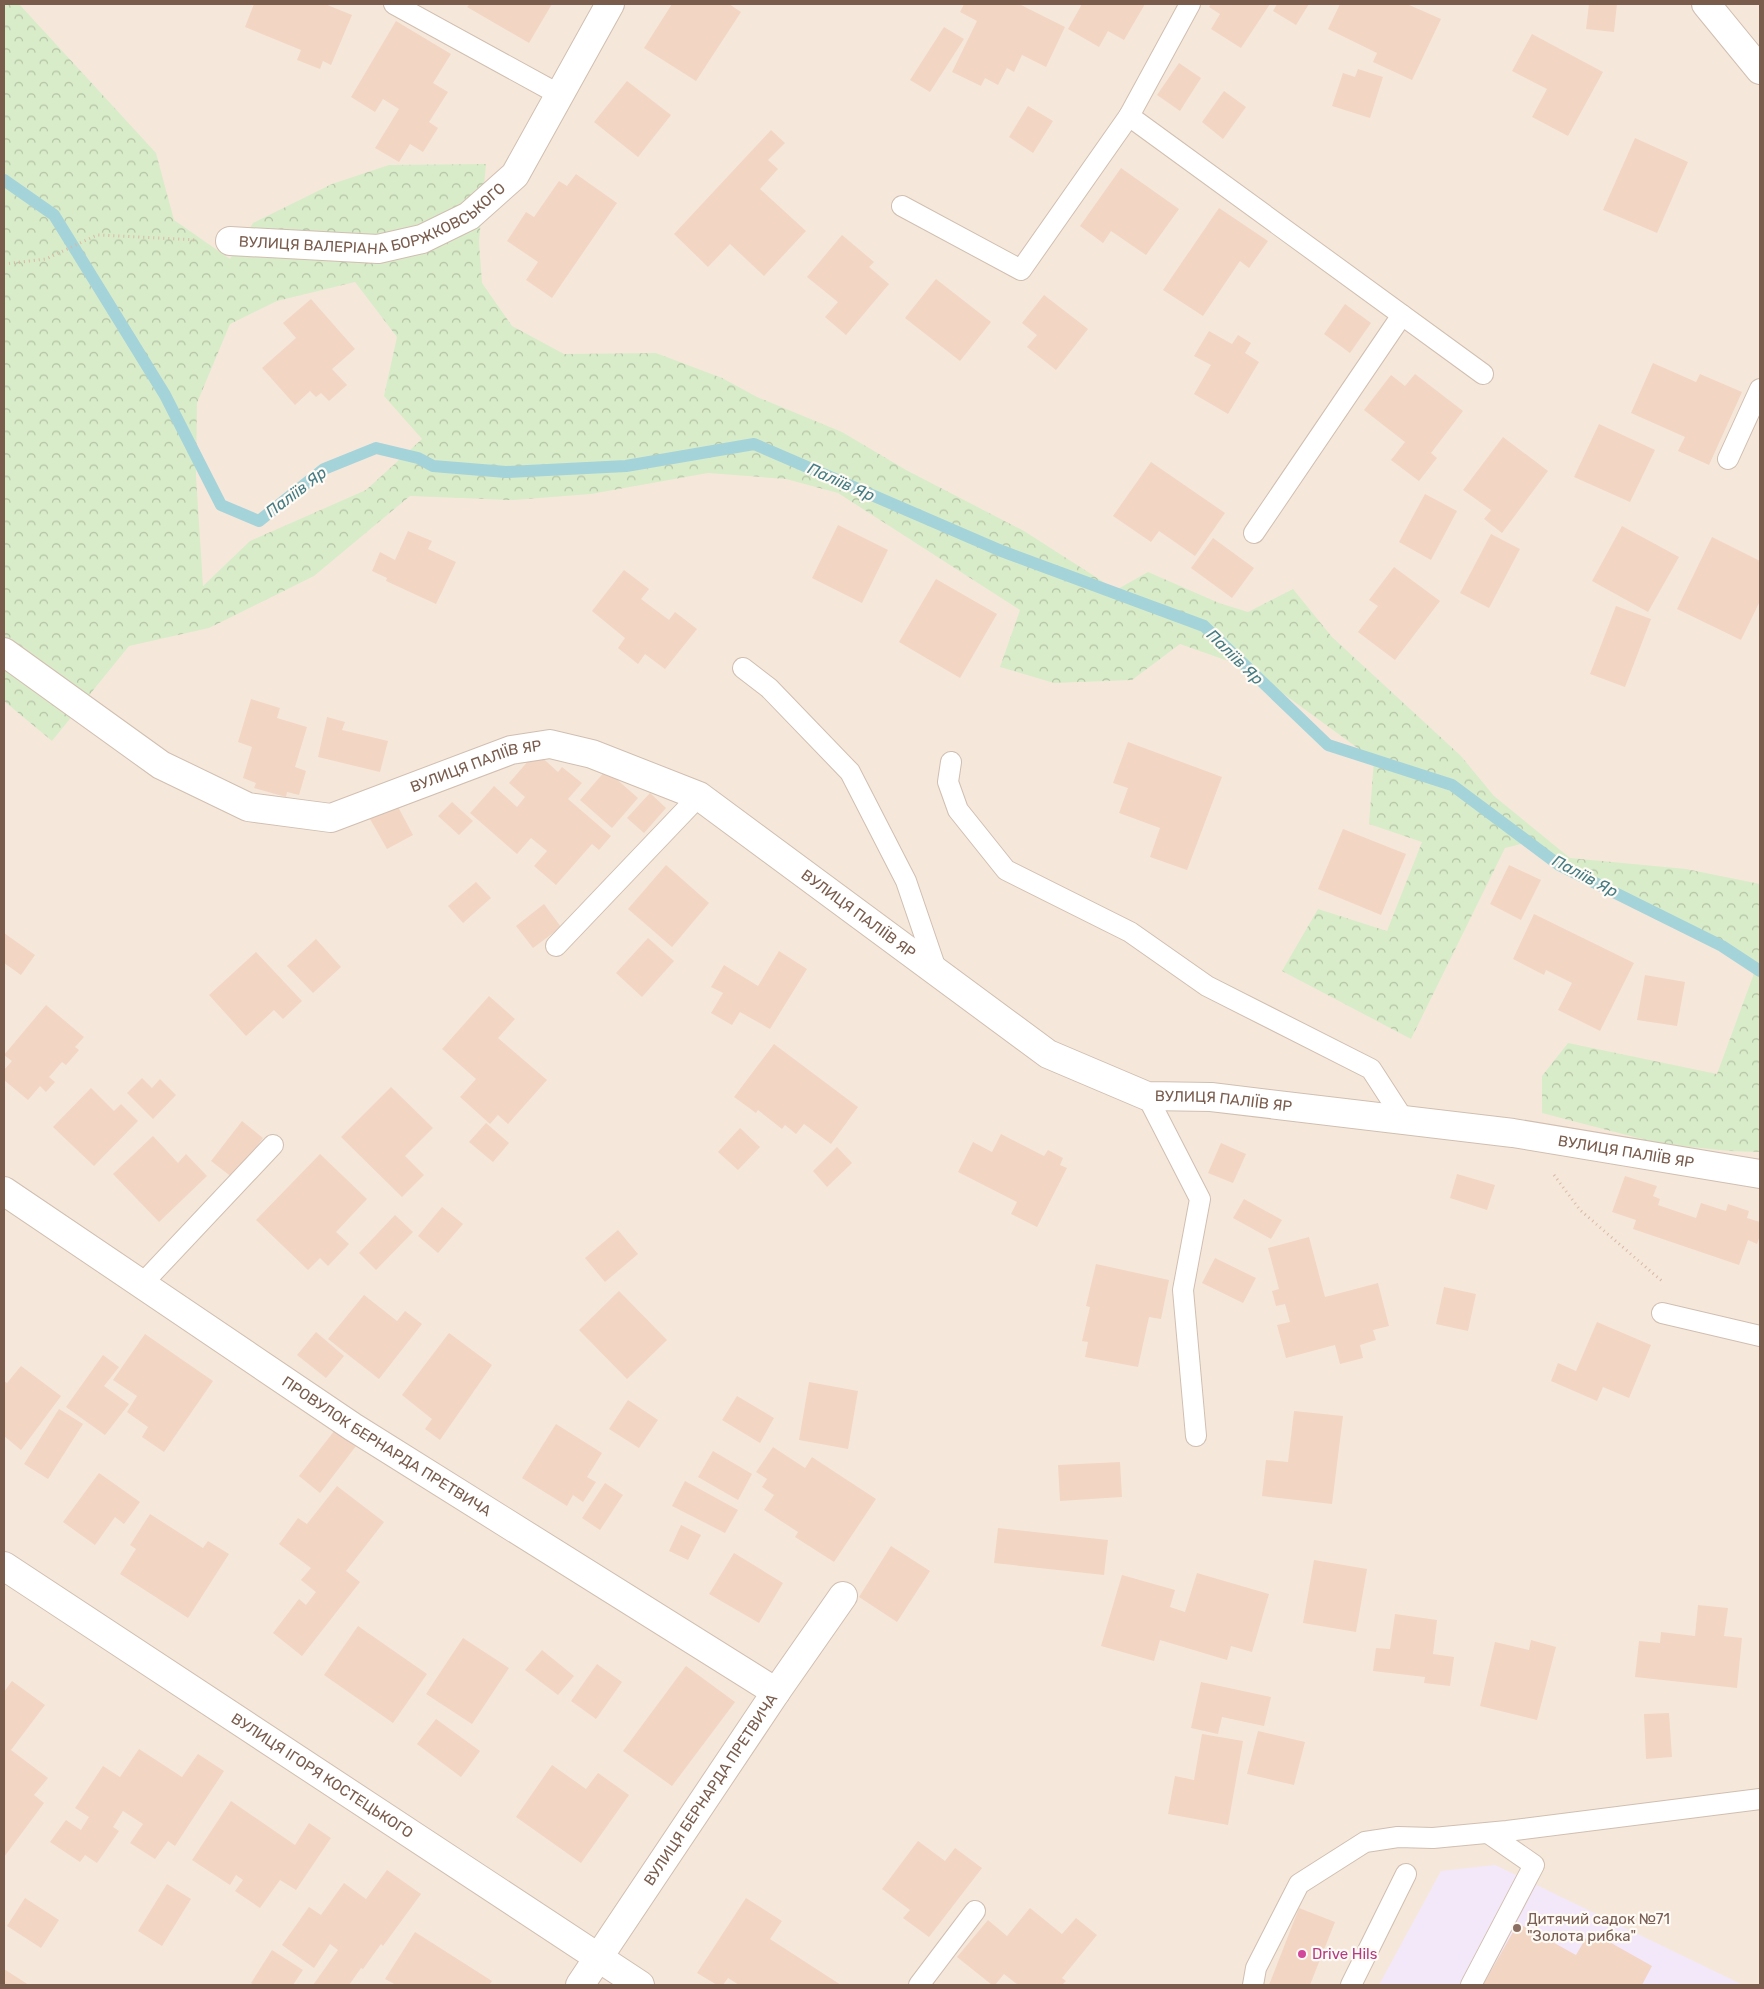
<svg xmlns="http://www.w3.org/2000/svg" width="1764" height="1989" viewBox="0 0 1764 1989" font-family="Rubik,sans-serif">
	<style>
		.residential { fill: #f5e8da }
		.education { fill: #f3e8fa }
		.forest { fill: url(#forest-crowns); fill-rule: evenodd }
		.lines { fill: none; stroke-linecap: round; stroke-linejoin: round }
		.stream { stroke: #a5d3da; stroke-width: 12 }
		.building { fill: #f3d5c3 }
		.service-casing { stroke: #d1beb0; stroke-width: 22 }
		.minor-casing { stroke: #d1beb0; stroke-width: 30 }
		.path { stroke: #d9b8a5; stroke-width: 3; stroke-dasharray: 1 4; stroke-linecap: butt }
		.service { stroke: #fff; stroke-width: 20 }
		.minor { stroke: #fff; stroke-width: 28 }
		.education-dot { fill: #8d6e63; stroke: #fffaf3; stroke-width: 2 }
		.hotel-dot { fill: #d1479c; stroke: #fffaf3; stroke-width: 2 }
		.labels { text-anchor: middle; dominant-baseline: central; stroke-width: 4.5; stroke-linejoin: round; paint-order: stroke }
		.street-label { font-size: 15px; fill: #7a5c4d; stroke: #fffaf3 }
		.education-label { font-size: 15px; fill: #785e54; stroke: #fffaf3; text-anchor: start }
		.hotel-label { font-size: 15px; fill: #b23c85; stroke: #fffaf3; text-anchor: start }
		.water-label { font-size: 16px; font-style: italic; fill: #437c86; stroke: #fffaf3 }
	</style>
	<defs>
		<pattern id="forest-crowns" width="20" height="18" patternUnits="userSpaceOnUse" patternTransform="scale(1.25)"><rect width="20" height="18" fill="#d8ecc9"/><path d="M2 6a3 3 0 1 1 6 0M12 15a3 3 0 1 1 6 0" fill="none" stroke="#b4c2a5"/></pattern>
	</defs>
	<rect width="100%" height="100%" fill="#fdf6ec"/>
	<!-- residential -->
	<rect class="residential" x="4" y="4" width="1756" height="1981"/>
	<!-- education -->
	<polygon class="education" points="1495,1865 1743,1985 1379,1985 1441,1871"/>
	<!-- forest -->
	<path class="forest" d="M 4,4 L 19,4 L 156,153 L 174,220 L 230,259 L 253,223 L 332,184 L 389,165 L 486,164 L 479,242 L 482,283 L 512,326 L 564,354 L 656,353 L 722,378 L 757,397 L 842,432 L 906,470 L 1024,531 L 1116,590 L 1148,572 L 1219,603 L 1248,612 L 1293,589 L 1332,637 L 1461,756 L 1494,796 L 1570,858 L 1686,869 L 1760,884 L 1760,1152 L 1730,1151 L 1661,1144 L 1542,1113 L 1542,1076 L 1568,1043 L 1717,1074 L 1756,968 L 1722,946 L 1559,865 L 1529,842 L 1505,848 L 1411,1039 L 1282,971 L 1318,909 L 1387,931 L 1422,842 L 1369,824 L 1374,760 L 1248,668 L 1180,644 L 1132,680 L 1054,683 L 1000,667 L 1020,610 L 838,493 L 786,479 L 708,473 L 591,494 L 513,500 L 410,496 L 314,576 L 209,628 L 129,646 L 52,741 L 4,701 ZM 355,282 L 397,337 L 384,396 L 422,439 L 366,490 L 250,541 L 203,586 L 196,476 L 197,403 L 230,324 L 277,301 Z"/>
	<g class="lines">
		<!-- stream -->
		<polyline class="stream" points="4,180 54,215 165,395 221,505 259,521 324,469 376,448 418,458 433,466 506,472 626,466 754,444 999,550 1204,626 1328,745 1452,785 1559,865 1722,946 1760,971"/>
	</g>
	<!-- building -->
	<g class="building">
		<polygon points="254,4 325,4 352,15 331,65 323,61 320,69 297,60 301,50 245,27"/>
		<polygon points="470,4 552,4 529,43 467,7"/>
		<polygon points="672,4 729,4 741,12 696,81 644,48"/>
		<polygon points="964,4 1019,4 1065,27 1046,67 1022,55 1014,72 1007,68 998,85 985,78 981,86 952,72 977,21 960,12"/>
		<polygon points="1082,4 1145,4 1124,40 1108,31 1099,47 1068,29"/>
		<polygon points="1211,4 1270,4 1241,48 1211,29 1220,14 1209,7"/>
		<polygon points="1277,4 1309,4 1296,25 1273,11"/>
		<polygon points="1340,4 1407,4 1441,19 1412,80 1373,62 1377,53 1328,29"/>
		<polygon points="1589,4 1617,4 1614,32 1586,29"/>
		<polygon points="396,21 451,54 433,83 448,92 429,122 438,128 423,152 410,144 399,162 375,148 399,109 383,99 375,112 351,97"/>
		<polygon points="944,27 964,39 930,92 910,80"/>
		<polygon points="1532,34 1603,72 1568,136 1532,117 1547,89 1512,71"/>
		<polygon points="1179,63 1201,78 1180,111 1157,95"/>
		<polygon points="1358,69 1383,77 1370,118 1332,106 1343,73 1355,77"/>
		<polygon points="627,81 671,115 638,157 594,122"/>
		<polygon points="1224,91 1246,107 1223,139 1202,122"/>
		<polygon points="1028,106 1053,121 1033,153 1009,137"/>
		<polygon points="771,130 785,143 768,160 778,169 760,189 806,231 764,276 730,244 708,267 674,234"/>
		<polygon points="1635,138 1688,162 1657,233 1603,210"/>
		<polygon points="1121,168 1179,209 1146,255 1111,231 1103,243 1080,226"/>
		<polygon points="576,174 617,203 552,298 526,280 538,262 507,241 526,212 534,217 559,181 567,186"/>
		<polygon points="1219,208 1268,241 1249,268 1240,261 1203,316 1163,290"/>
		<polygon points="842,235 874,262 869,267 889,284 846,335 825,317 838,302 807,277"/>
		<polygon points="936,279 991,322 960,361 905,318"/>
		<polygon points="1044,295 1088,329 1056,370 1027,347 1037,335 1022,323"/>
		<polygon points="311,299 355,349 332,369 347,385 329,401 321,393 316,397 310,391 295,405 262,368 296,338 283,323"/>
		<polygon points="1345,304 1371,323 1350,353 1324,334"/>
		<polygon points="1209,331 1232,344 1238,335 1251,343 1245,353 1259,362 1228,414 1194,394 1211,365 1194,356"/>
		<polygon points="1653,363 1696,382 1700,374 1742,392 1709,465 1678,451 1685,437 1631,413"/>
		<polygon points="1415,374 1463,411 1431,453 1437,458 1419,481 1391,460 1405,442 1364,410 1391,375 1405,386"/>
		<polygon points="1599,424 1655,450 1630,502 1574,477"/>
		<polygon points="1503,437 1548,471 1502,533 1484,519 1491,510 1463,490"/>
		<polygon points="1151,462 1225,513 1195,556 1159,531 1151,542 1113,516"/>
		<polygon points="1425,494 1457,511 1431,560 1399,542"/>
		<polygon points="838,525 888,550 862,603 812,578"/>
		<polygon points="1622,526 1679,557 1648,612 1592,581"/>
		<polygon points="408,531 432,541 428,549 456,562 436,604 386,581 387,578 372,571 380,552 395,560"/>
		<polygon points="1491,534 1520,549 1489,608 1460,593"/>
		<polygon points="1712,537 1760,561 1760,601 1741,640 1677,609"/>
		<polygon points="1213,538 1254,568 1232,598 1191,568"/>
		<polygon points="1394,567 1440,601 1395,660 1358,632 1378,606 1369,600"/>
		<polygon points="624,570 649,589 641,599 669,620 675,612 697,629 665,669 645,654 638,664 618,648 625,638 592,611"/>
		<polygon points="936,579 997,614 960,678 899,642"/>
		<polygon points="1616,606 1651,619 1625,687 1590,674"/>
		<polygon points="251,699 280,708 277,718 307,727 295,767 306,771 299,795 287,792 286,797 254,788 256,783 243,778 252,747 238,742"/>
		<polygon points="327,717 345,722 342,730 388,741 380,772 318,757"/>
		<polygon points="1128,742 1222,777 1187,870 1150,857 1160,828 1119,813 1128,788 1113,783"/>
		<polygon points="536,752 558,772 562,767 582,783 568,799 611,836 599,850 592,844 556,885 534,866 547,851 531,838 517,854 470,813 494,786 517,807 525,797 509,783"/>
		<polygon points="606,770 638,798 612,828 580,800"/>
		<polygon points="650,793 666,808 644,833 627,818"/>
		<polygon points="452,802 473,821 459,835 438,816"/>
		<polygon points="397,805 413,835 387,849 370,819"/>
		<polygon points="1343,829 1406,854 1381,915 1318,889"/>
		<polygon points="666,865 709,903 672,947 628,909"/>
		<polygon points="1509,865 1541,880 1521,920 1490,904"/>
		<polygon points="476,882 491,898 463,923 448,906"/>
		<polygon points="544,904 561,927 533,948 516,926"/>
		<polygon points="1534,914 1634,963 1600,1031 1558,1010 1572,983 1546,970 1544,975 1513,959"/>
		<polygon points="4,933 35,955 21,975 4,963"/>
		<polygon points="648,938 674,961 642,997 616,973"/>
		<polygon points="316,939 341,967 313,993 287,966"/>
		<polygon points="779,951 807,969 770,1029 740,1012 732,1025 711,1013 723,993 711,987 724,965 758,986"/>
		<polygon points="256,952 302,1001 283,1019 274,1010 246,1036 209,995"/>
		<polygon points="1645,975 1685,982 1677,1026 1637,1020"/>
		<polygon points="489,996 515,1019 498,1038 547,1080 508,1124 498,1115 490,1124 460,1097 476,1079 442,1049"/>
		<polygon points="46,1005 84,1037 75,1047 79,1050 66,1065 62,1062 49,1077 55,1082 46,1092 40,1086 28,1100 4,1080 4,1070 12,1061 4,1055"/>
		<polygon points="774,1044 858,1107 831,1144 804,1124 796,1134 785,1125 782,1129 758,1110 756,1113 734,1097"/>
		<polygon points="142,1078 152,1088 160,1079 176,1095 153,1119 127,1093"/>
		<polygon points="391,1087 433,1128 405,1156 424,1175 402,1197 341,1137"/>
		<polygon points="91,1088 114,1111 121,1104 138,1121 94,1166 53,1127"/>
		<polygon points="242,1121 263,1138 233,1178 211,1161"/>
		<polygon points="486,1123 509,1143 493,1162 469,1142"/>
		<polygon points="740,1128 760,1147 738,1170 718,1152"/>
		<polygon points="1001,1134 1044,1156 1048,1150 1063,1158 1060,1165 1067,1168 1037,1227 1011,1214 1017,1202 958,1172 973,1142 992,1152"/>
		<polygon points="153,1136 178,1163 186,1154 207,1176 159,1222 113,1174"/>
		<polygon points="1221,1143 1246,1154 1233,1183 1208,1173"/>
		<polygon points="837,1147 852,1163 827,1187 813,1171"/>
		<polygon points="320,1154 367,1199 336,1232 349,1244 328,1266 320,1258 308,1270 256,1220"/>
		<polygon points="1457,1174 1495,1185 1487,1210 1450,1198"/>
		<polygon points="1625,1176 1657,1186 1653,1196 1660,1199 1658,1205 1696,1218 1701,1203 1726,1211 1728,1204 1749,1211 1747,1218 1760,1222 1760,1235 1757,1244 1748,1240 1739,1265 1633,1229 1636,1220 1612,1212"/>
		<polygon points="1244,1199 1282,1220 1271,1239 1233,1218"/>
		<polygon points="442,1207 463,1224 438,1253 418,1236"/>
		<polygon points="395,1215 413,1232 376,1270 359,1253"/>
		<polygon points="618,1230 638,1254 605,1282 585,1258"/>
		<polygon points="1309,1237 1325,1297 1378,1283 1389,1326 1373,1330 1376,1340 1360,1345 1363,1358 1340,1364 1335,1345 1286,1358 1277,1325 1290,1322 1285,1304 1276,1306 1272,1291 1279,1289 1268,1248"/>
		<polygon points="1215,1258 1256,1278 1243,1303 1202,1283"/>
		<polygon points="1096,1264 1169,1280 1161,1319 1149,1317 1138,1367 1085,1357 1088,1342 1082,1341 1090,1307 1086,1306"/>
		<polygon points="1444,1287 1476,1294 1468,1331 1436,1324"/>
		<polygon points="619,1291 667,1340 627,1379 579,1330"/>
		<polygon points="364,1295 397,1321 405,1311 422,1324 379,1379 328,1339"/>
		<polygon points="1597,1322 1651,1345 1629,1398 1603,1387 1597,1401 1551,1381 1558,1363 1576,1371"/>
		<polygon points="316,1332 344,1356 326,1378 297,1355"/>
		<polygon points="449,1333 492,1365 440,1440 425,1429 432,1419 402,1395"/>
		<polygon points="145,1334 213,1381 164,1452 142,1437 148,1427 127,1412 137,1396 113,1380"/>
		<polygon points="103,1355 119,1367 104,1386 129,1404 105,1435 66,1407"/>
		<polygon points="21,1366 61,1396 21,1450 4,1436 4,1381 7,1383"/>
		<polygon points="809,1382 858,1391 848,1449 799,1440"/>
		<polygon points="737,1396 774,1418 760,1443 722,1420"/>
		<polygon points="628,1400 658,1420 639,1448 609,1429"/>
		<polygon points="59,1409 83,1424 48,1479 24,1464"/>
		<polygon points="1294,1411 1343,1416 1332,1504 1262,1496 1266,1460 1288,1462"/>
		<polygon points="556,1424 602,1453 587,1477 596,1482 583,1502 573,1495 567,1506 522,1478"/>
		<polygon points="335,1430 356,1446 320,1493 299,1476"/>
		<polygon points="773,1447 805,1468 812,1457 876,1499 834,1562 795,1537 798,1532 764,1510 774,1495 762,1487 767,1479 756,1472"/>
		<polygon points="713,1451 752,1474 738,1500 698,1477"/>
		<polygon points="1120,1462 1122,1497 1060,1501 1058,1465"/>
		<polygon points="99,1473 140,1502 124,1524 115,1517 95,1545 63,1522"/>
		<polygon points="685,1481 738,1510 725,1533 672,1506"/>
		<polygon points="605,1483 623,1495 600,1530 582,1518"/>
		<polygon points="337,1486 384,1522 346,1571 360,1582 302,1656 273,1633 299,1599 306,1605 316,1592 301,1580 311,1568 279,1544 298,1518 307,1524"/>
		<polygon points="150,1514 203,1548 208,1541 229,1554 188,1618 120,1574 136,1549 130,1545"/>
		<polygon points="681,1525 701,1535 688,1560 669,1551"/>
		<polygon points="998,1528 1108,1540 1104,1575 994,1563"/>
		<polygon points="891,1546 930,1571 897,1622 859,1597"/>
		<polygon points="734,1553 783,1583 759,1623 709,1594"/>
		<polygon points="1314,1560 1367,1569 1356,1632 1303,1623"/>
		<polygon points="1197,1573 1269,1594 1252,1652 1231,1646 1227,1660 1160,1640 1154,1661 1101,1646 1122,1575 1175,1590 1170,1607 1185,1612"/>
		<polygon points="1698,1605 1728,1608 1724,1636 1742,1638 1737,1688 1635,1677 1639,1641 1660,1643 1661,1632 1695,1636"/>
		<polygon points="1395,1614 1437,1620 1433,1654 1454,1657 1450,1686 1424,1683 1425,1677 1373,1671 1376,1648 1390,1649"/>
		<polygon points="358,1626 427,1674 393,1723 324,1675"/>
		<polygon points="463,1638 509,1668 472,1724 426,1694"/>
		<polygon points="1531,1640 1556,1647 1537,1720 1480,1706 1495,1642 1529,1650"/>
		<polygon points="542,1650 574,1676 558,1695 525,1670"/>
		<polygon points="597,1664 622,1682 596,1719 571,1701"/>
		<polygon points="686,1666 735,1702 672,1786 623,1751"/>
		<polygon points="12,1681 45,1705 11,1750 48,1778 34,1795 44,1803 4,1857 4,1692"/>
		<polygon points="1201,1682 1271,1697 1264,1726 1222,1717 1218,1734 1191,1728"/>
		<polygon points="1669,1713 1672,1757 1646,1759 1644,1714"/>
		<polygon points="436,1719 480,1751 461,1777 417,1744"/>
		<polygon points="1258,1731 1305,1742 1294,1785 1247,1774"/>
		<polygon points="1202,1734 1243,1741 1228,1825 1168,1814 1175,1776 1194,1780"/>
		<polygon points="139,1749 182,1777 198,1754 224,1771 175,1846 168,1841 155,1859 130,1843 143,1824 123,1811 113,1827 119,1831 97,1863 85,1855 80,1862 50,1842 66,1820 81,1830 89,1817 75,1808 103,1766 120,1777"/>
		<polygon points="552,1765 586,1789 598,1773 629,1795 581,1863 516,1817"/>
		<polygon points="231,1801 295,1845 309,1823 331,1838 296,1890 280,1880 260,1908 235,1891 243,1880 236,1875 230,1885 192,1860"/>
		<polygon points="918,1841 945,1861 955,1848 982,1868 929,1937 903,1918 910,1910 882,1889"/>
		<polygon points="387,1870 421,1894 383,1946 381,1944 363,1969 361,1968 349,1985 313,1985 338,1950 330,1944 314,1968 282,1945 309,1907 321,1915 344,1883 366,1899"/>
		<polygon points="167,1884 191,1899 162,1946 138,1931"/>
		<polygon points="25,1898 59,1920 41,1948 7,1926"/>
		<polygon points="746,1898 782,1921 770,1939 841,1985 739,1985 728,1978 723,1985 717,1985 697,1973"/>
		<polygon points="1030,1908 1062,1934 1076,1918 1097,1935 1062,1978 1066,1981 1062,1985 1018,1985 1004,1974 995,1985 992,1985 957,1957 988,1920 1007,1936"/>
		<polygon points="1299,1908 1335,1922 1310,1985 1269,1985"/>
		<polygon points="1518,1923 1576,1955 1590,1931 1652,1966 1642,1985 1483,1985"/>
		<polygon points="415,1932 492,1981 489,1985 396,1985 385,1979"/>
		<polygon points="272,1950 303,1970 293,1985 254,1985 251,1983"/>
		<polygon points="4,1969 29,1985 4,1985"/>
	</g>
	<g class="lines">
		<defs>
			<g id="service">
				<polyline points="394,4 560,95"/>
				<polyline points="1129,116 1483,374"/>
				<polyline points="902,206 1021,270 1129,116 1190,4"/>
				<polyline points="1728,459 1760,389"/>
				<polyline points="1254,533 1402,315"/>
				<polyline points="743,668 769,688 850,772 906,881 937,972"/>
				<polyline points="951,762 948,782 958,810 1006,870 1130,932 1207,986 1371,1069 1404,1120"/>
				<polyline points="556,946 699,796"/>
				<polyline points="1147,1096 1200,1199 1183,1290 1196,1436"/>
				<polyline points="142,1284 273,1145"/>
				<polyline points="1662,1313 1760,1336"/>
				<polyline points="919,1985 975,1911"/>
				<polyline points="1253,1985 1256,1968 1299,1884 1365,1842 1398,1837 1433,1838 1507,1831 1760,1799"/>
				<polyline points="1351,1985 1406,1874"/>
				<polyline points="1471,1985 1534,1865 1488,1833"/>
			</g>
			<g id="minor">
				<polyline points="1706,4 1760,70"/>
				<path id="s1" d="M 230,241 L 378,249 L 422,239 L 469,216 L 515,175 L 610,4"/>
				<path id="s2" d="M 4,652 L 161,765 L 248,807 L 331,818 L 511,750 L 550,744 L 592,754 L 699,796 L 1048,1054 L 1147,1096 L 1211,1097 L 1513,1133 L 1760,1174"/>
				<path id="s3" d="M 4,1191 L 353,1427 L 776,1692"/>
				<path id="s4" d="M 4,1566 L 640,1985"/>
				<path id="s5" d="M 580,1985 L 776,1692 L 843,1596"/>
			</g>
		</defs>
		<!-- service casing -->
		<use href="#service" class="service-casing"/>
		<!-- minor casing -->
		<use href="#minor" class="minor-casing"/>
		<!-- path -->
		<g class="path">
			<polyline points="4,264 46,259 97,235 197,240"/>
			<polyline points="1554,1175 1580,1210 1663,1282"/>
		</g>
		<!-- service -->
		<use href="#service" class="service"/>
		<!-- minor -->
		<use href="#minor" class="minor"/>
	</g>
	<!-- markers -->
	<circle class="education-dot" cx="1517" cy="1928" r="5"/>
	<circle class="hotel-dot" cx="1302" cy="1954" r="5"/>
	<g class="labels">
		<!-- street labels -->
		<g class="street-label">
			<text stroke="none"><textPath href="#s1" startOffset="150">ВУЛИЦЯ ВАЛЕРІАНА БОРЖКОВСЬКОГО</textPath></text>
			<text stroke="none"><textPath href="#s2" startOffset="528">ВУЛИЦЯ ПАЛІЇВ ЯР</textPath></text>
			<text stroke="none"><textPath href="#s2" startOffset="962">ВУЛИЦЯ ПАЛІЇВ ЯР</textPath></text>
			<text stroke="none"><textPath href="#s2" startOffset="1382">ВУЛИЦЯ ПАЛІЇВ ЯР</textPath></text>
			<text stroke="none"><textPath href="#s2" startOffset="1788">ВУЛИЦЯ ПАЛІЇВ ЯР</textPath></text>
			<text stroke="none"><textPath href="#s3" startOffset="460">ПРОВУЛОК БЕРНАРДА ПРЕТВИЧА</textPath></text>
			<text stroke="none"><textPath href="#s4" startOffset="381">ВУЛИЦЯ ІГОРЯ КОСТЕЦЬКОГО</textPath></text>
			<text stroke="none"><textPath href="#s5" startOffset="235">ВУЛИЦЯ БЕРНАРДА ПРЕТВИЧА</textPath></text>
		</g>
		<!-- education labels -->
		<g class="education-label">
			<text x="1527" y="1919">Дитячий садок №71<tspan x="1527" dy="17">"Золота рибка"</tspan></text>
		</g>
		<!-- hotel labels -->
		<g class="hotel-label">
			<text x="1312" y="1954">Drive Hils</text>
		</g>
		<!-- water labels -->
		<g class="water-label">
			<text transform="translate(841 482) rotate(24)">Паліїв Яр</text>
			<text transform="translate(296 492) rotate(-37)">Паліїв Яр</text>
			<text transform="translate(1235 657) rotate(44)">Паліїв Яр</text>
			<text transform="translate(1585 876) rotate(28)">Паліїв Яр</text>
		</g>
	</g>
	<!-- border -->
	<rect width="1764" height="1989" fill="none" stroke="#7a5c4d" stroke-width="10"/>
</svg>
